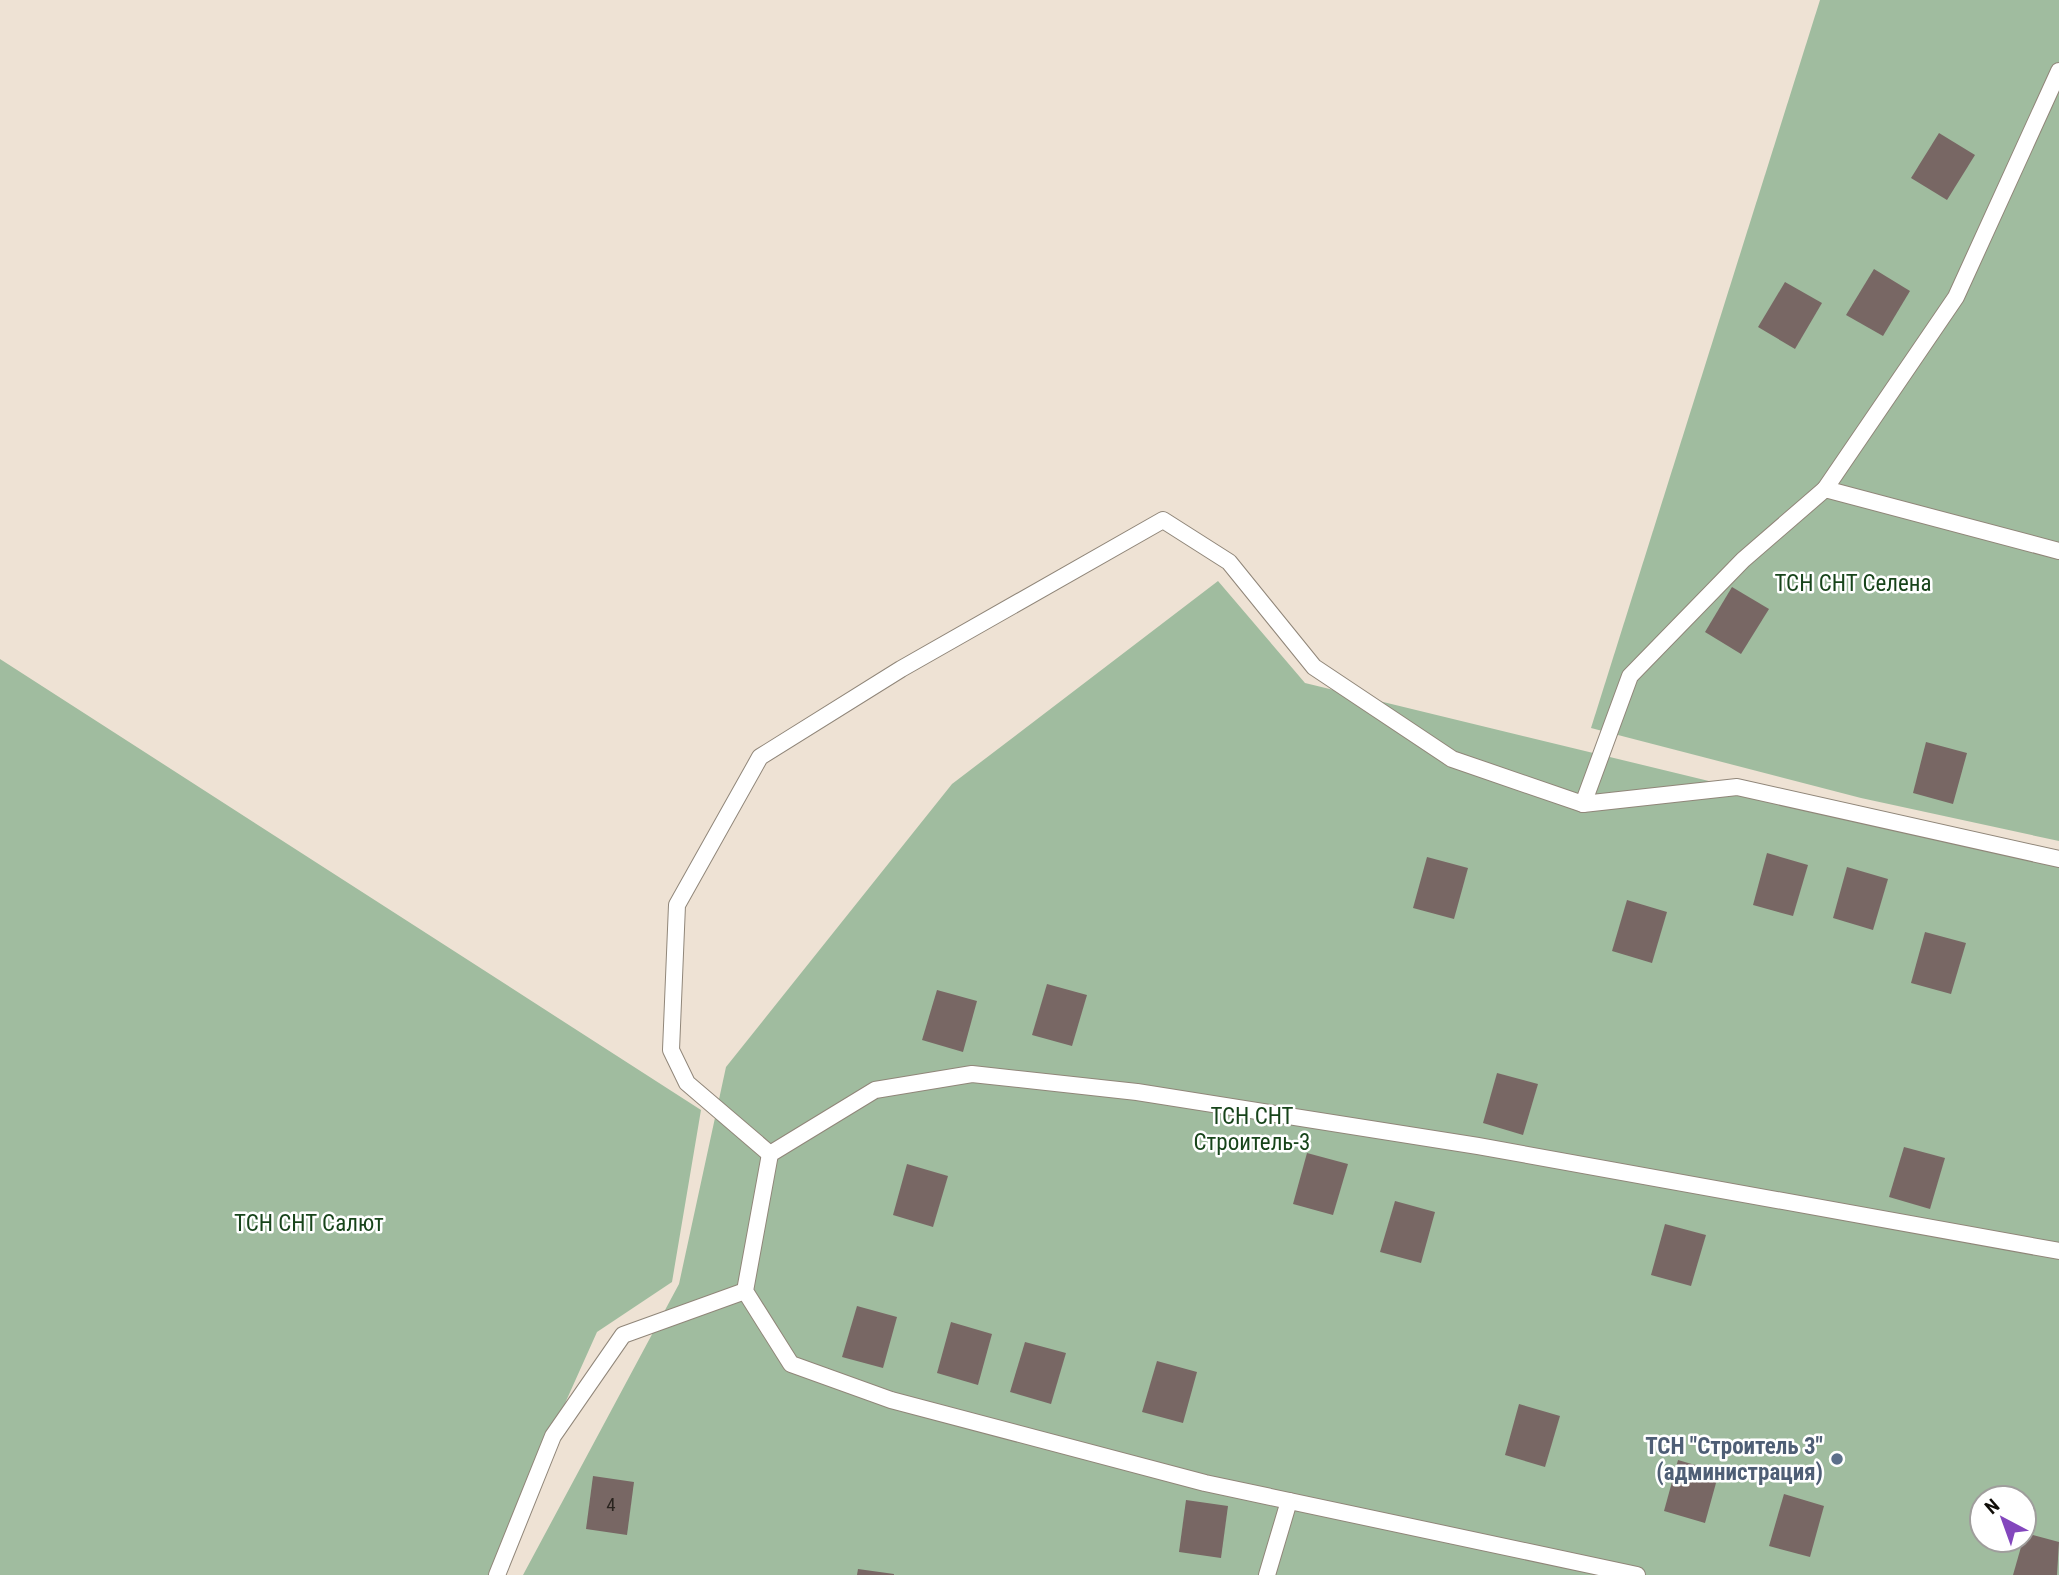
<svg xmlns="http://www.w3.org/2000/svg" width="2059" height="1575" viewBox="0 0 2059 1575" font-family="'Roboto Condensed',sans-serif">
	<style>
		.green { fill: #a0bc9f; fill-rule: evenodd }
		.building { fill: #786764 }
		.lines { fill: none; stroke-linecap: round; stroke-linejoin: round }
		.lane-casing { stroke: #908679; stroke-width: 18 }
		.lane { stroke: #fff; stroke-width: 16 }
		.service-dot { fill: #5c6f8a; stroke: #fff; stroke-width: 2.5 }
		.labels { text-anchor: middle; dominant-baseline: central; stroke-width: 5; stroke-linejoin: round; paint-order: stroke }
		.number-label { font-size: 19px; fill: #2a241f }
		.park-label { font-size: 23px; fill: #17441a; stroke: #fff }
		.service-label { font-size: 23px; font-weight: bold; fill: #4e5e75; stroke: #fff; text-anchor: end }
	</style>
	<rect width="100%" height="100%" fill="#eee2d4"/>
	<!-- green -->
	<g class="green">
		<polygon points="1820,0 2059,0 2059,841 1861,798 1591,728"/>
		<path d="M 1218,581 L 1305,683 L 2059,866 L 2059,1575 L 523,1575 L 679,1284 L 726,1067 L 952,784 ZM 1982,1498 L 2024,1498 L 2024,1540 L 1982,1540 Z"/>
		<polygon points="0,659 701,1110 672,1282 597,1332 488,1575 0,1575"/>
	</g>
	<!-- building -->
	<g class="building">
		<polygon points="1939,133 1975,155 1947,200 1911,178"/>
		<polygon points="1874,269 1910,291 1883,336 1846,315"/>
		<polygon points="1785,282 1822,303 1795,349 1758,327"/>
		<polygon points="1732,587 1769,609 1741,654 1705,632"/>
		<polygon points="1926,742 1967,753 1953,804 1913,793"/>
		<polygon points="1767,853 1808,865 1793,916 1753,905"/>
		<polygon points="1427,857 1468,868 1454,919 1413,908"/>
		<polygon points="1847,867 1888,879 1873,930 1833,918"/>
		<polygon points="1627,900 1667,912 1652,963 1612,951"/>
		<polygon points="1925,932 1966,943 1951,994 1911,983"/>
		<polygon points="1047,984 1087,995 1072,1046 1032,1035"/>
		<polygon points="937,990 977,1001 963,1052 922,1040"/>
		<polygon points="1497,1073 1538,1084 1523,1135 1483,1123"/>
		<polygon points="1904,1147 1945,1158 1930,1209 1889,1197"/>
		<polygon points="1307,1153 1348,1164 1333,1215 1293,1204"/>
		<polygon points="907,1164 948,1176 933,1227 893,1215"/>
		<polygon points="1395,1201 1435,1212 1421,1263 1380,1252"/>
		<polygon points="1665,1224 1706,1235 1691,1286 1651,1275"/>
		<polygon points="857,1306 897,1317 883,1368 842,1357"/>
		<polygon points="951,1322 992,1334 978,1385 937,1373"/>
		<polygon points="1025,1342 1066,1353 1051,1404 1010,1392"/>
		<polygon points="1157,1361 1197,1372 1183,1423 1142,1412"/>
		<polygon points="1519,1404 1560,1416 1545,1467 1505,1455"/>
		<polygon points="1678,1460 1719,1472 1705,1523 1664,1511"/>
		<polygon points="593,1476 634,1482 627,1535 586,1529"/>
		<polygon points="1784,1494 1824,1506 1810,1557 1769,1546"/>
		<polygon points="1186,1500 1228,1506 1221,1558 1179,1552"/>
		<polygon points="2025,1533 2059,1542 2057,1575 2013,1575"/>
		<polygon points="858,1569 894,1574 894,1575 857,1575"/>
	</g>
	<g class="lines">
		<defs>
			<g id="lane">
				<polyline points="1825,489 1956,297 2059,71"/>
				<polyline points="1583,804 1630,676 1743,560 1825,489 2059,551"/>
				<polyline points="770,1154 687,1083 671,1050 677,905 760,757 901,669 1163,520 1229,562 1314,667 1452,759 1583,804 1737,787 2059,859"/>
				<polyline points="497,1575 553,1436 623,1335 745,1291"/>
				<polyline points="1267,1575 1289,1501"/>
				<polyline points="1637,1575 1205,1483 891,1400 791,1364 745,1291 770,1154 875,1090 972,1074 1137,1092 1478,1146 2059,1251"/>
			</g>
		</defs>
		<!-- lane casing -->
		<use href="#lane" class="lane-casing"/>
		<!-- lane -->
		<use href="#lane" class="lane"/>
	</g>
	<!-- markers -->
	<circle class="service-dot" cx="1837" cy="1459" r="7"/>
	<g class="labels">
		<!-- number labels -->
		<g class="number-label">
			<text x="611" y="1504">4</text>
		</g>
		<!-- park labels -->
		<g class="park-label">
			<text x="1853" y="583">ТСН СНТ Селена</text>
			<text x="1252" y="1116">ТСН СНТ<tspan x="1252" dy="26">Строитель-3</tspan></text>
			<text x="309" y="1223">ТСН СНТ Салют</text>
		</g>
		<!-- service labels -->
		<g class="service-label">
			<text x="1823" y="1446">ТСН "Строитель 3"<tspan x="1823" dy="26">(администрация)</tspan></text>
		</g>
	</g>
	<!-- north arrow -->
	<g transform="translate(2003 1519) rotate(319)"><circle r="33" fill="#ffffff" stroke="#9f9e9c" stroke-width="2"/>
	<path d="M0-5L12 26L0 18L-12 26Z" fill="#8347bd"/>
	<text y="-10" font-size="19" font-weight="bold" text-anchor="middle" fill="#100d08">N</text>
	</g>
</svg>
